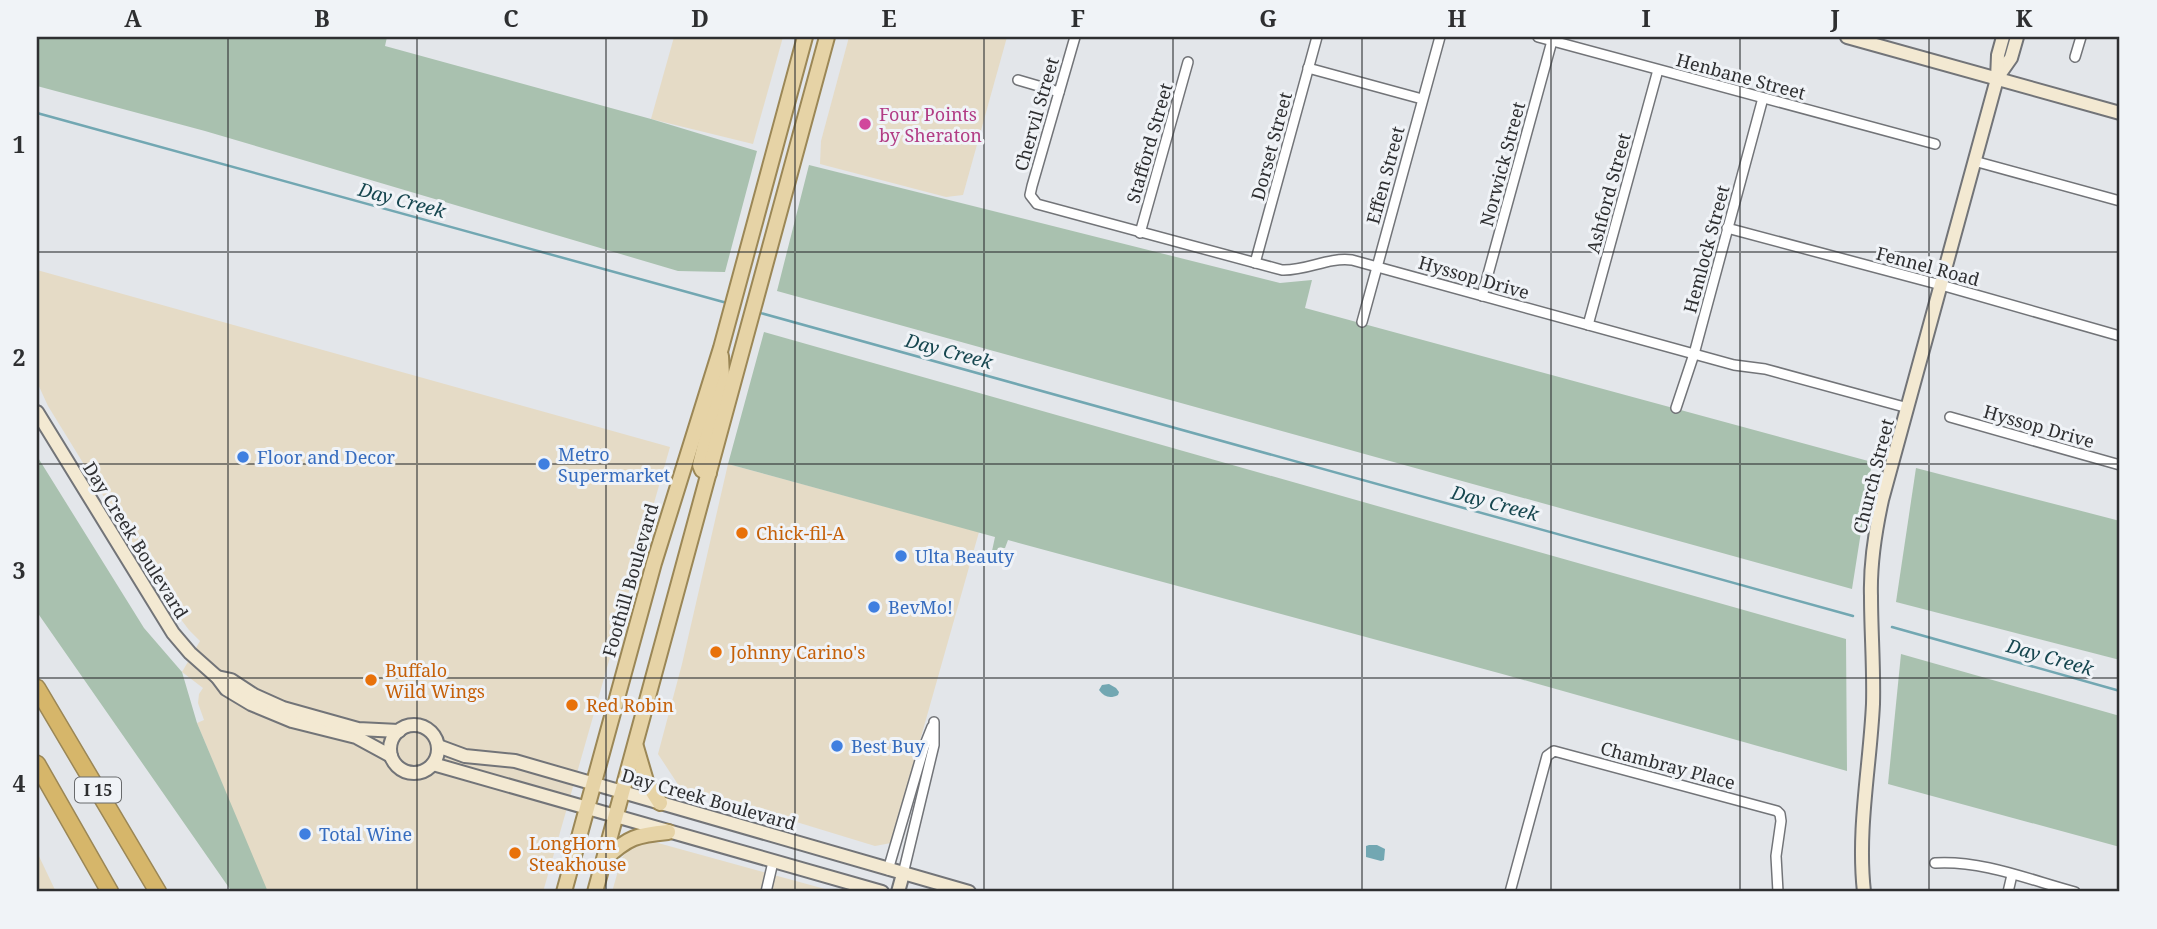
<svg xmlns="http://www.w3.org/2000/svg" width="2157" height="929" viewBox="0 0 2157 929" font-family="'Noto Serif',serif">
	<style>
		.commercial { fill: #e5dbc6 }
		.green { fill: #a9c1af }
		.water { fill: #72a7b2 }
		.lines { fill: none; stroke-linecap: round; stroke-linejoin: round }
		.stream { stroke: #72a7b2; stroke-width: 2.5 }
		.street-casing { stroke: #727478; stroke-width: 12 }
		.secondary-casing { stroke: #727478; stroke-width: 16 }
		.primary-casing { stroke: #9b8756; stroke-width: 18 }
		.highway-casing { stroke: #9b8756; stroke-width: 19 }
		.street { stroke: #fff; stroke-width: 9 }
		.secondary { stroke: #f3e9d2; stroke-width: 12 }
		.primary { stroke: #e6d3a6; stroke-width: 14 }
		.highway { stroke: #d6b66a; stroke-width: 16 }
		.grid { fill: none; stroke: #2e2f31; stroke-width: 2; stroke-opacity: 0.55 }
		.hotel-dot { fill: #d1479c; stroke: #f0f3f7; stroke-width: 2.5 }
		.shop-dot { fill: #3f7fe0; stroke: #f0f3f7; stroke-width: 2.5 }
		.food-dot { fill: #e8710a; stroke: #f0f3f7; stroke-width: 2.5 }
		.labels { text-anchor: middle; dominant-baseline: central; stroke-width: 6; stroke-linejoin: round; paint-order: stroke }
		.shield { fill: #f0f3f7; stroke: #686a6c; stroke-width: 2 }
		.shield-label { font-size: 16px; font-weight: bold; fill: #2e2f31 }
		.street-label { font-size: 18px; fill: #2e2f31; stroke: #f0f3f7 }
		.hotel-label { font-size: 18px; fill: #b23c85; stroke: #f0f3f7; text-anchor: start }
		.shop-label { font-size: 18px; fill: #366cbe; stroke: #f0f3f7; text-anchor: start }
		.food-label { font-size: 18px; fill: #c56008; stroke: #f0f3f7; text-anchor: start }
		.water-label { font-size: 19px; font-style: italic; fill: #174750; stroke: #f0f3f7 }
		.neatline { fill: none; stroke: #2e2f31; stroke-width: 2.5 }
		.grid-label { font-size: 23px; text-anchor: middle; font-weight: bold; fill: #2e2f31 }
	</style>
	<rect width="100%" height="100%" fill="#e3e6ea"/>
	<!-- commercial -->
	<g class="commercial">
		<polygon points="674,37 783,37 753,144 651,119"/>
		<polygon points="849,37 1007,37 963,195 946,197 820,164 821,141"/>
		<polygon points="37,270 670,447 543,892 267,892 197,723 204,720 198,703 199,694 203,688 182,672 200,641 189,630 173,609 48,406 37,382"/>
		<polygon points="728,464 979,532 891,843 875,846 679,786 658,754 682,664"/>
		<polygon points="646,841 658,843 836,892 612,892 621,860 626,851 637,844"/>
		<polygon points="37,852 56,892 37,892"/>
	</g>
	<!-- green -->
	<g class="green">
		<polygon points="37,37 387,37 385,46 651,119 757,151 725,272 678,271 205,131 37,86"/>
		<polygon points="809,165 1280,283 1312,280 1305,308 1872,462 1852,589 777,291"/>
		<polygon points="764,332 1846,639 1847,771 1506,675 1008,540 1005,548 1001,548 1000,553 992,551 995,537 728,464"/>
		<polygon points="37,456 144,628 182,672 197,723 268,892 232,892 37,612"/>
		<polygon points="1916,468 2120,521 2120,660 1896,602"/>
		<polygon points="1901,654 2120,716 2120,847 1888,784"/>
	</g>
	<!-- water -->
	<g class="water">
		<path d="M 1109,684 L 1116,688 L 1119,692 L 1118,695 C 1110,699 1104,697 1099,690 L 1102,685 Z"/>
		<polygon points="1369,845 1377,845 1385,849 1384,860 1381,861 1366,857 1366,846"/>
	</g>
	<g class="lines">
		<!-- stream -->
		<g class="stream">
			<polyline points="37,113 727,303"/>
			<polyline points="757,312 1853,616"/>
			<polyline points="1892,627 2120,691"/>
		</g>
		<defs>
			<g id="street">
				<path d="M 1075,37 L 1032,186 L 1030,195 L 1037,204 L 1282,270 C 1307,271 1327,257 1352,260 L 1734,365 L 1765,369 L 1908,408"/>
				<polyline points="1538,37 1935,144"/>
				<polyline points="2075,57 2081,37"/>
				<polyline points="1308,68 1422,99"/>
				<polyline points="1018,80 1059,92"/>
				<polyline points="1974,161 2120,201"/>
				<polyline points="1727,228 1941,285 2120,336"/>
				<polyline points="1140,233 1188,62"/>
				<polyline points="1255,263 1317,37"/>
				<polyline points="1482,296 1552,41"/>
				<polyline points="1362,322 1440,37"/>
				<polyline points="1588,325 1658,70"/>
				<polyline points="1676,408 1694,354 1763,98"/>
				<polyline points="1950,417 2120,465"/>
				<path d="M 1935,863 C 1982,860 2030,880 2075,892"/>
				<polyline points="888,870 924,747 932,727"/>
				<polyline points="903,874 934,745 934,722"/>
				<polyline points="766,892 773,862"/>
				<polyline points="1510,892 1547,756 1554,751 1777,811 1780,814 1781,821 1776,856 1778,892"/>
				<polyline points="2008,892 2012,875"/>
			</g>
			<g id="secondary">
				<polyline points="1847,37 2120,113"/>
				<polyline points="1997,78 2011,58 2017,37"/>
				<polyline points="37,412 173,633 190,653 217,677 226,689 251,704 292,721 356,737 391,756"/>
				<polyline points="217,677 231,680 254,695 283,708 358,729 399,731"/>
				<circle cx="414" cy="749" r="24"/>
				<polyline points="438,746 465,756 515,761 969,892"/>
				<polyline points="433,764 882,892"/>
				<polyline points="898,892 903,874"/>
				<path d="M 1864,892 C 1857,829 1870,767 1873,704 C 1874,668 1871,632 1871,596 C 1870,564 1875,532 1882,500 L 1997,79 L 1998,55 L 2003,37"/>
			</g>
			<g id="primary">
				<polyline points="709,473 702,470 700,465 722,376 721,356"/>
				<polyline points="636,747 646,781 660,803"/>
				<path d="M 605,859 C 628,837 637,835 668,832"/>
				<polyline points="564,892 654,563 721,348 805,37"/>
				<polyline points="595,892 827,37"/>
			</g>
			<g id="highway">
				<polyline points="37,688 158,892"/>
				<polyline points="37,764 110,892"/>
			</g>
		</defs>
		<!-- street casing -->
		<use href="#street" class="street-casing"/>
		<!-- secondary casing -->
		<use href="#secondary" class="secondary-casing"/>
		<!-- primary casing -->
		<use href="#primary" class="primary-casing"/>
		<!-- highway casing -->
		<use href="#highway" class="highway-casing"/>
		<!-- street -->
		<use href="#street" class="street"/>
		<!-- secondary -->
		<use href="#secondary" class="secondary"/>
		<!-- primary -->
		<use href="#primary" class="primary"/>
		<!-- highway -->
		<use href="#highway" class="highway"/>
	</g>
	<!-- grid -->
	<path class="grid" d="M 228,37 L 228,892M 417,37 L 417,892M 606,37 L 606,892M 795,37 L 795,892M 984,37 L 984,892M 1173,37 L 1173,892M 1362,37 L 1362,892M 1551,37 L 1551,892M 1740,37 L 1740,892M 1929,37 L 1929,892M 37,252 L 2120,252M 37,464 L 2120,464M 37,678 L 2120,678"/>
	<!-- markers -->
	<circle class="hotel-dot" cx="865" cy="124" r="7"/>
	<g class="shop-dot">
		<circle cx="243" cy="457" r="7"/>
		<circle cx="544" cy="464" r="7"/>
		<circle cx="901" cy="556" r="7"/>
		<circle cx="874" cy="607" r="7"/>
		<circle cx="837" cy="746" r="7"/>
		<circle cx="305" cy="834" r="7"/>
	</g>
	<g class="food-dot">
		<circle cx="742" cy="533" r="7"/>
		<circle cx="716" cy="652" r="7"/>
		<circle cx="371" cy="680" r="7"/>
		<circle cx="572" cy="705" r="7"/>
		<circle cx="515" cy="853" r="7"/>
	</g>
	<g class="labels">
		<!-- shield labels -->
		<rect class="shield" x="75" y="777.5" width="46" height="25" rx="5"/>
		<g class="shield-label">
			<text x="98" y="790">I 15</text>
		</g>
		<!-- street labels -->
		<g class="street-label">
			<text transform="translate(1741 76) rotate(15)">Henbane Street</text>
			<text transform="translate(1036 114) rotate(-74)">Chervil Street</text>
			<text transform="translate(1149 143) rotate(-74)">Stafford Street</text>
			<text transform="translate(1271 146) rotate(-75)">Dorset Street</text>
			<text transform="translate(1502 164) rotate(-75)">Norwick Street</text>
			<text transform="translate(1385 175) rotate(-75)">Effen Street</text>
			<text transform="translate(1608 193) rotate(-75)">Ashford Street</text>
			<text transform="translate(1706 249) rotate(-75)">Hemlock Street</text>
			<text transform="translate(1928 266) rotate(15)">Fennel Road</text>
			<text transform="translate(1474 277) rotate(16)">Hyssop Drive</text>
			<text transform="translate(2039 426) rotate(16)">Hyssop Drive</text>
			<text transform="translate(1873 476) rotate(-76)">Church Street</text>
			<text transform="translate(136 540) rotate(58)">Day Creek Boulevard</text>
			<text transform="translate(630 580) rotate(-74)">Foothill Boulevard</text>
			<text transform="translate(1668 765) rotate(15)">Chambray Place</text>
			<text transform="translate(709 799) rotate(16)">Day Creek Boulevard</text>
		</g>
		<!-- hotel labels -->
		<g class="hotel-label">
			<text x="879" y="114">Four Points<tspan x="879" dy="21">by Sheraton</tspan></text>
		</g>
		<!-- shop labels -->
		<g class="shop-label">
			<text x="558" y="454">Metro<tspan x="558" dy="21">Supermarket</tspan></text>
			<text x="257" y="457">Floor and Decor</text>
			<text x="915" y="556">Ulta Beauty</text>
			<text x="888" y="607">BevMo!</text>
			<text x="851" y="746">Best Buy</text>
			<text x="319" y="834">Total Wine</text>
		</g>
		<!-- food labels -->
		<g class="food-label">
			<text x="756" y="533">Chick-fil-A</text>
			<text x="730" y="652">Johnny Carino's</text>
			<text x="385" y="670">Buffalo<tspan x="385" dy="21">Wild Wings</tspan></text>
			<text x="586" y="705">Red Robin</text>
			<text x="529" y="843">LongHorn<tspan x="529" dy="21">Steakhouse</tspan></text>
		</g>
		<!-- water labels -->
		<g class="water-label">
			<text transform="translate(402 200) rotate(15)">Day Creek</text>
			<text transform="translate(949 351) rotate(15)">Day Creek</text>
			<text transform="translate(1495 503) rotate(15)">Day Creek</text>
			<text transform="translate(2050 657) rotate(16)">Day Creek</text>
		</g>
	</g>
	<!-- border -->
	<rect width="2157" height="929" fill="none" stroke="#f0f3f7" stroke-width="77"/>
	<rect x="38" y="38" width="2080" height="852" class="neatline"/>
	<g class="grid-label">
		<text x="133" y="27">A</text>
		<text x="322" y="27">B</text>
		<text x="511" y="27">C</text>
		<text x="700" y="27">D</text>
		<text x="889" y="27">E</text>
		<text x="1078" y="27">F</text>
		<text x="1268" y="27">G</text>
		<text x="1457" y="27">H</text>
		<text x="1646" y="27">I</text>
		<text x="1835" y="27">J</text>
		<text x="2024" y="27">K</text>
		<text x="19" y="153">1</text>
		<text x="19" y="366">2</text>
		<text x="19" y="579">3</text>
		<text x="19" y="792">4</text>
	</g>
</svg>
